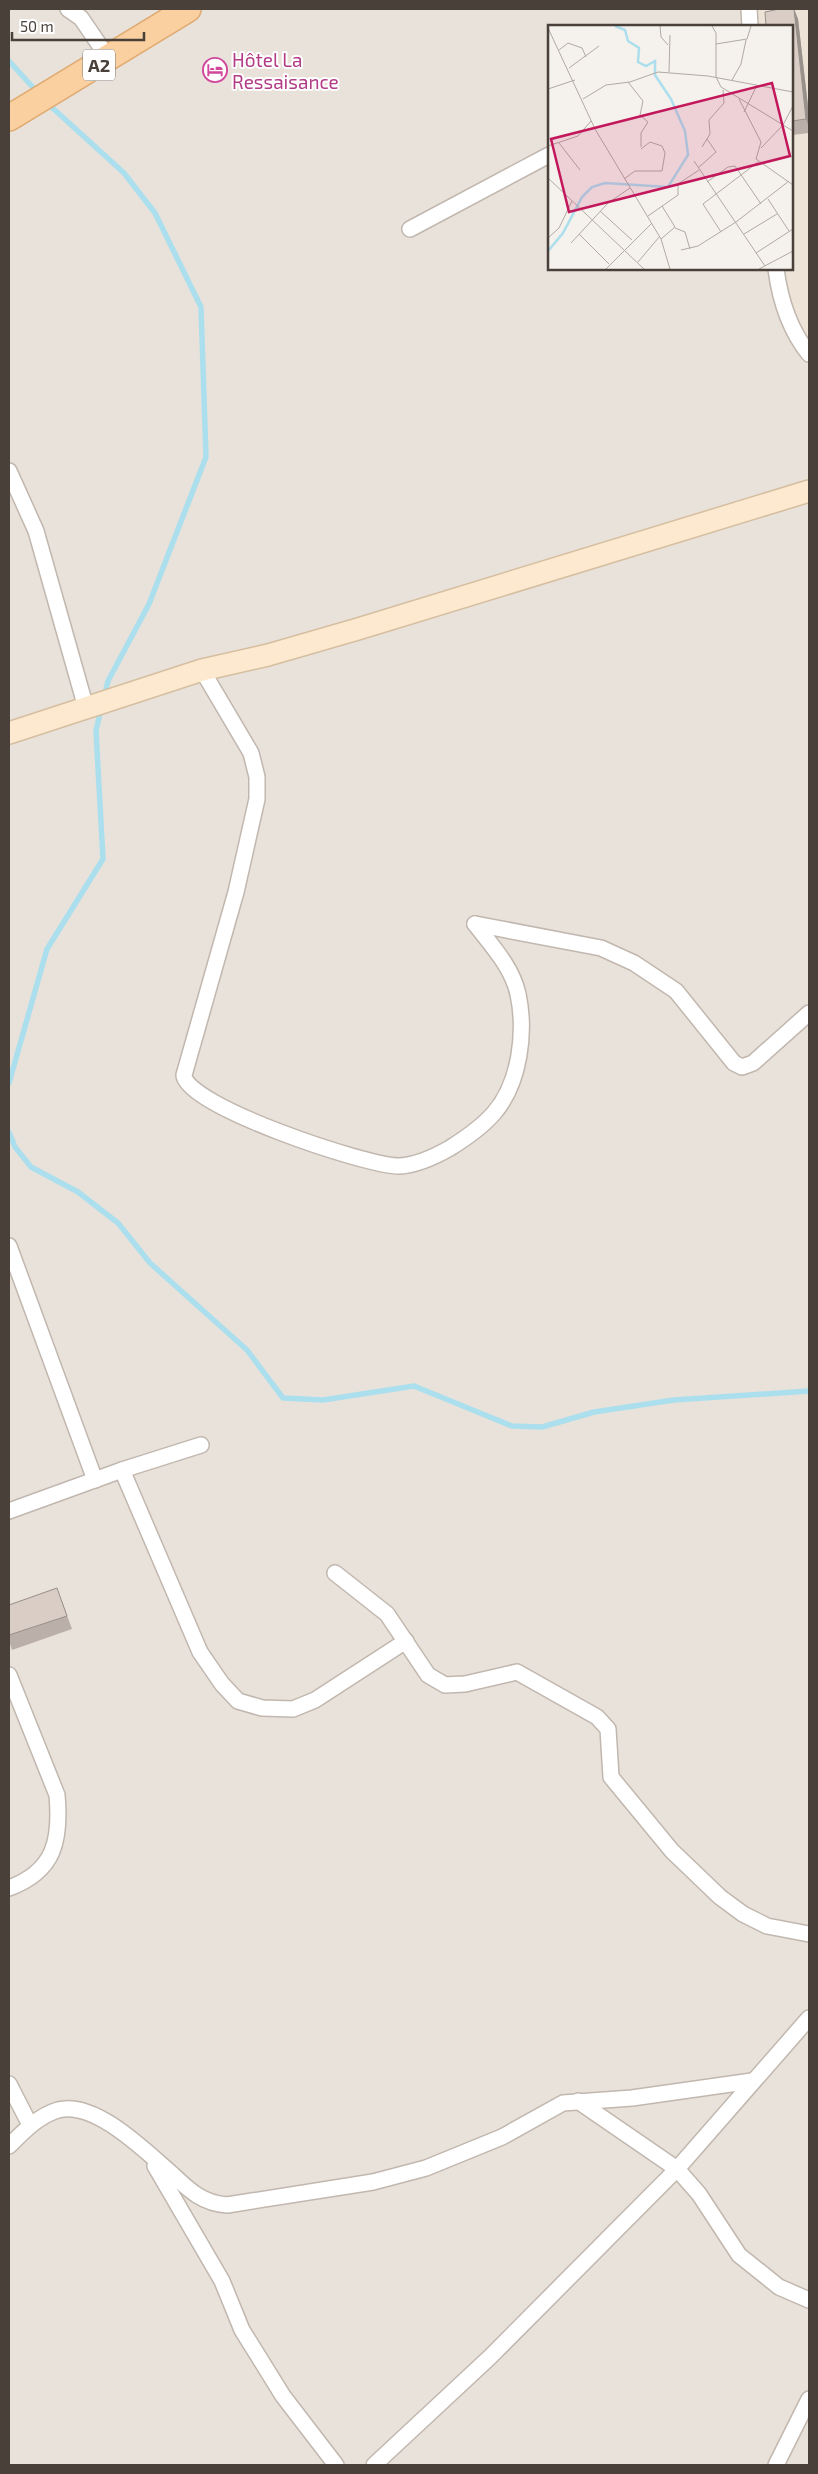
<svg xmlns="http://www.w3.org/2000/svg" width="818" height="2474" viewBox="0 0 818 2474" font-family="'Exo 2',sans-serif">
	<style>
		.residential { fill: #e9e2da; fill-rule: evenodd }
		.education { fill: #ede3d7 }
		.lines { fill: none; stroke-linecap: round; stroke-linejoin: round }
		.stream { stroke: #acdfee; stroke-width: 5.5 }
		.street-casing { stroke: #c1b7af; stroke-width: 18 }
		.secondary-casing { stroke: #d6bea0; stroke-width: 24 }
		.primary-casing { stroke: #dfa970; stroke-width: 28 }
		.street { stroke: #fff; stroke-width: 15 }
		.secondary { stroke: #fce9cf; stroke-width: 21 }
		.primary { stroke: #fad0a0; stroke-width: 25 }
		.wall { fill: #bbb0a9 }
		.shaded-wall { fill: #98908a }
		.building { fill: #d9cdc5; stroke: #98908a }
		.labels { text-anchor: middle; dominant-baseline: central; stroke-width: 4; stroke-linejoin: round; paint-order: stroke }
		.shield { fill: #fff; stroke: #807975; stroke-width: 1 }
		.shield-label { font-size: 18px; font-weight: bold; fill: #4a403a }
		.hotel-label { font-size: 19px; fill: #b23c85; stroke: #fff; text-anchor: start }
		.inset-river { fill: none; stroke: #acdfee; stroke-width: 2.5 }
		.inset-road { fill: none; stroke: #b1aaa5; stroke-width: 1 }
		.view { fill: #c2185b; fill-opacity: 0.15; stroke: #c2185b; stroke-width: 2.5 }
		.inset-edge { fill: none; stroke: #4a403a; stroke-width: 2.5 }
	</style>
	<rect width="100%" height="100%" fill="#f5f1ec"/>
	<!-- residential -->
	<path class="residential" d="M 9,9 L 809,9 L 809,2465 L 9,2465 ZM 549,26 L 792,26 L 792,269 L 549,269 Z"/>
	<!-- education -->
	<polygon class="education" points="758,9 809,9 809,343 788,320 783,269 792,269 792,26 759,26"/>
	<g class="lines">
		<!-- stream -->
		<g class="stream">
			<polyline points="9,61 38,93"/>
			<polyline points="46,102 124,173 155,213 201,307 206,457 149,604 108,681 104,697"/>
			<polyline points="9,1083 47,949 103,859 96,731 101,709"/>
			<polyline points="9,1132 15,1147 31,1167 78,1192 118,1223 150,1263 247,1350 283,1398 323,1400 414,1386 512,1426 542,1427 594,1412 674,1400 809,1391"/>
		</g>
		<defs>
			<g id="street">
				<polyline points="68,9 81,18 109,59"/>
				<polyline points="749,9 750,26"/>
				<polyline points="410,229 549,155"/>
				<path d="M 776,269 C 780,300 789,329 809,354"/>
				<polyline points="9,471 36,531 86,708"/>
				<path d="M 202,670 L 251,753 L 257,777 L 257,799 L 236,892 L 184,1075 C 184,1105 368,1167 400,1166 C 417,1165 436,1156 450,1148 C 466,1138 482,1127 494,1113 C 520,1083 526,1032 518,994 C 512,967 492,946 475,924"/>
				<polyline points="475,924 601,948 634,963 676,991 734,1063 742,1067 753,1063 809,1013"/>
				<polyline points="9,1246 95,1480"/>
				<polyline points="122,1470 200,1652 222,1684 238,1701 262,1708 293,1709 315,1700 406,1641"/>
				<polyline points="9,1511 122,1470 201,1445"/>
				<polyline points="335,1573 387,1614 428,1675 445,1685 465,1684 517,1672 597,1717 608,1729 611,1777 672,1851 720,1897 743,1914 767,1926 809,1934"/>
				<path d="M 9,1675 L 57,1795 C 61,1840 55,1871 9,1888"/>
				<polyline points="9,2084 30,2125"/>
				<polyline points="578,2101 677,2169 699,2194 739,2255 779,2287 809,2300"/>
				<path d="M 9,2146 C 23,2132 38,2116 58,2110 C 95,2100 145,2151 172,2174 C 189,2190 202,2203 227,2205 L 373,2182 L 426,2168 L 502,2137 L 563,2103 L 632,2098 L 752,2081"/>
				<polyline points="155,2166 222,2281 242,2330 283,2396 336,2465"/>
				<polyline points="374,2465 490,2357 677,2169 809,2018"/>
				<polyline points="776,2465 809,2399"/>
			</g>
			<polyline id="secondary" points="9,733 202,670 268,655 358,629 809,491"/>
			<polyline id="primary" points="9,118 188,9"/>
		</defs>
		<!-- street casing -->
		<use href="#street" class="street-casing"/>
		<!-- secondary casing -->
		<use href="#secondary" class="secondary-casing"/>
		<!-- primary casing -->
		<use href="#primary" class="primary-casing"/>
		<!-- street -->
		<use href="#street" class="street"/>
		<!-- secondary -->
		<use href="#secondary" class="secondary"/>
		<!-- primary -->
		<use href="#primary" class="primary"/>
	</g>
	<!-- wall -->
	<g class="wall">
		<polygon points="779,9 794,9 798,19 809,115 809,133 792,135 792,26"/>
		<polygon points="57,1588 72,1629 12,1650 9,1641 9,1605"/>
	</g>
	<!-- shaded-wall -->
	<polygon class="shaded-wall" points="794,9 798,19 809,115 809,127 806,119"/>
	<!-- building -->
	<g class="building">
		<polygon points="779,9 794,9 806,119 792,121 792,26 766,26 765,12"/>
		<polygon points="57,1588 67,1616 9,1635 9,1605"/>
	</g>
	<!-- icons -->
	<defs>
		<symbol id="hotel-ring" viewBox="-11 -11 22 22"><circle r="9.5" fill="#fff" stroke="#d1479c" stroke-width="1.5"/><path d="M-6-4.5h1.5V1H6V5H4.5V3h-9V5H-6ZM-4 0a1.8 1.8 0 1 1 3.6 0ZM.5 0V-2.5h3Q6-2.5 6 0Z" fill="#d1479c"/></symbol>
	</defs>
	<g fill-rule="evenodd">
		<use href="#hotel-ring" x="201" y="56" width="28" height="28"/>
	</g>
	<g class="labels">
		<!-- shield labels -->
		<rect class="shield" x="83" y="49.5" width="32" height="31" rx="4"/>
		<g class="shield-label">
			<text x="99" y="65">A2</text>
		</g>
		<!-- hotel labels -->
		<g class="hotel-label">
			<text x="232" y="59">Hôtel La<tspan x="232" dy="22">Ressaisance</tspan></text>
		</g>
	</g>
	<!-- overview -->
	<g transform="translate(548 25)">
		<rect width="245" height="245" fill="#f5f1ec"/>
		<path class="inset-river" d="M 0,226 L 15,208 L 34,172 L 44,162 L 57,158 L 120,162 L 140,130 L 137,106 L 123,74 L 107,50 L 107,36 L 98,41 L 90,37 L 91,23 L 80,16 L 77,5 L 67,1"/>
		<path class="inset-road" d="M 112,1 L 113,12 L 120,20M 164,1 L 168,8 L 168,52 L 173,62 L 245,106M 0,3 L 47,104 L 113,214 L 122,244M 168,19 L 199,14 L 203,1M 11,25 L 20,18 L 34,23 L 38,32M 21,43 L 51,21M 121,47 L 122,10M 184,55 L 193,39 L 198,15M 80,57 L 95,76 L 92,90 L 100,97 L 93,108 L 93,122M 0,64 L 27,55M 35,74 L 58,60 L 82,57 L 110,47 L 160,51 L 245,67M 191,74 L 213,117 L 208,134 L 245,160M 196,87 L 209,60M 11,118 L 32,145M 0,121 L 30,111 L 43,96M 154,122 L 162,109 L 161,95 L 176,78 L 175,65M 213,123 L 235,100 L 245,81M 146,136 L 217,241M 150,143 L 168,127 L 159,114M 0,153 L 96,244M 76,154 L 87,146 L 114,146 L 117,128 L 114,121 L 102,117 L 93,124M 159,157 L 180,142 L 187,141 L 213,179M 220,174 L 241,206M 52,186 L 84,215M 100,191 L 130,170 L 130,159 L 151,145M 127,203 L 137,207 L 142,224M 173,207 L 155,179 L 210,137M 31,209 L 61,239M 196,209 L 229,189M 0,213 L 11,203 L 24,176M 113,214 L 127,202 L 114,181M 23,218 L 60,178 L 82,163M 133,225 L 150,221 L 188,197 L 241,156M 208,228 L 245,204M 90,237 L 112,211M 58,244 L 104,198M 211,244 L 245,226"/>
		<path class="view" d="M 224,58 L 242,131 L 21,187 L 3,114 Z"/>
		<rect width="245" height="245" class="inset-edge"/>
	</g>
	<!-- border -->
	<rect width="818" height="2474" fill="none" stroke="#4a403a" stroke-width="20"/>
	<!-- scale -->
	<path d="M12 32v8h132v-8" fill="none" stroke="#4a403a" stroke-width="2.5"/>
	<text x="20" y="32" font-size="15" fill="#4a403a" stroke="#ffffff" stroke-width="4" paint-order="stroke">50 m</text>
</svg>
